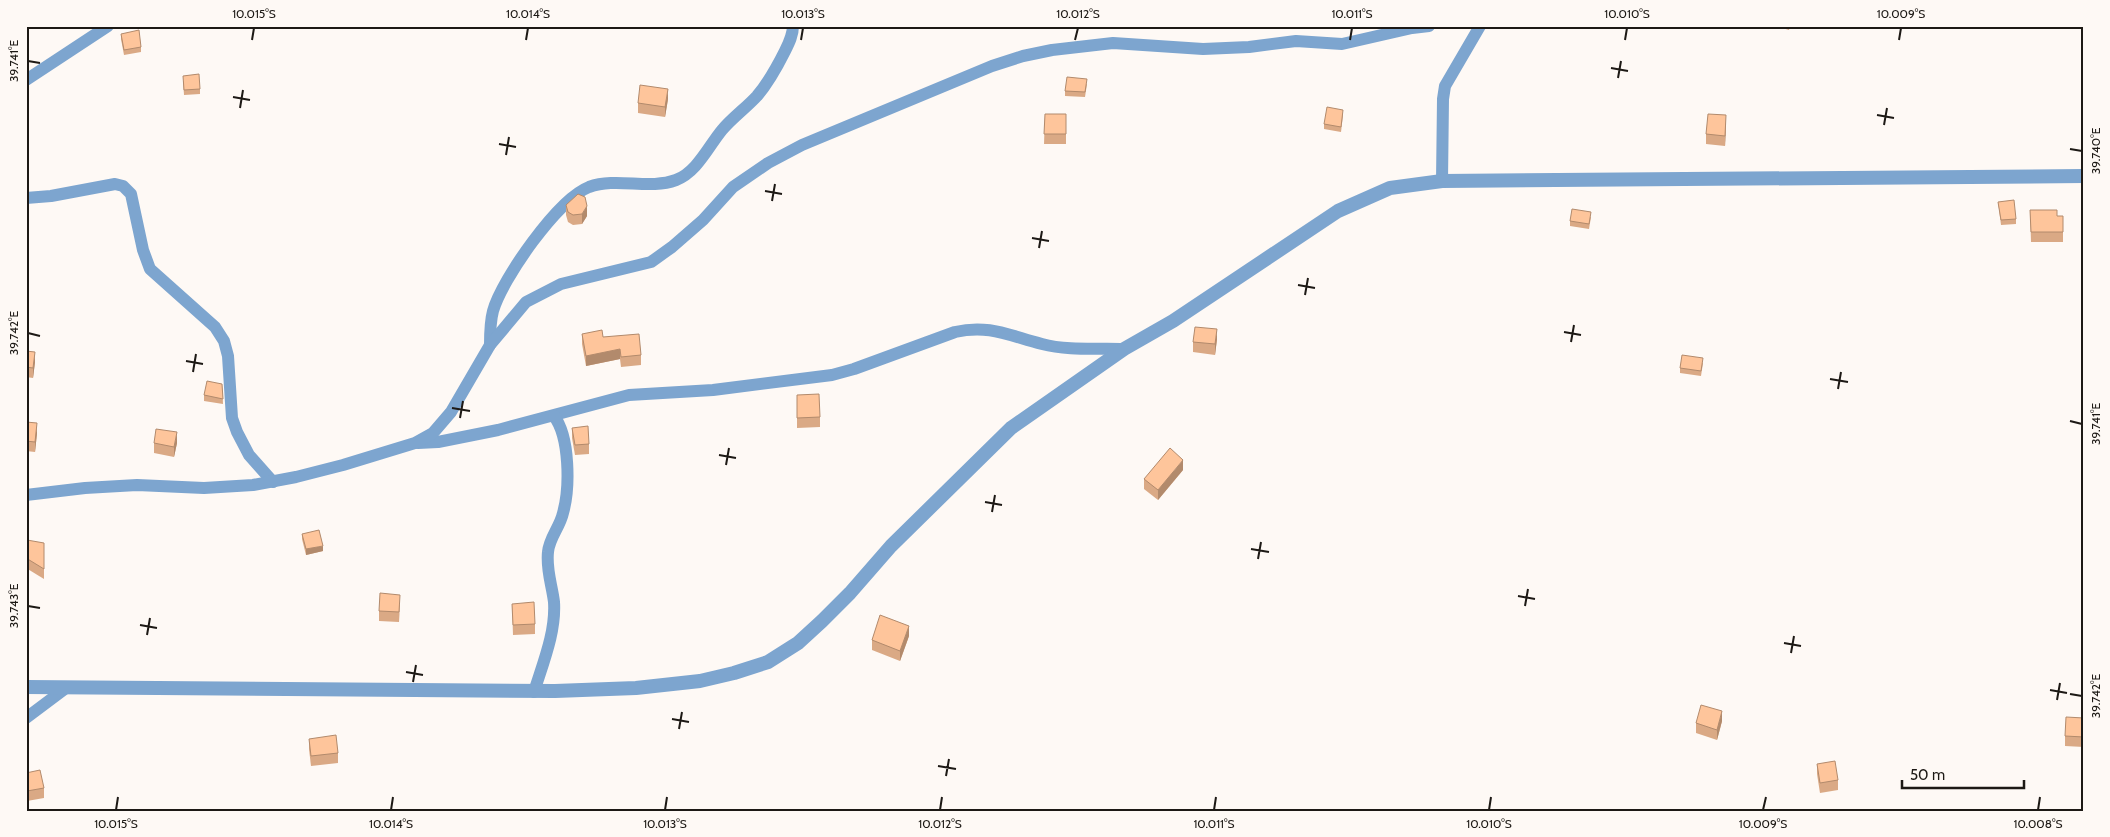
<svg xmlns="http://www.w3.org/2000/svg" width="2110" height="837" viewBox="0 0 2110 837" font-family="Cabin,sans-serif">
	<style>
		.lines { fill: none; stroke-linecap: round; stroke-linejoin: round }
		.minor { stroke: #7da5cf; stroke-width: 12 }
		.tertiary { stroke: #7da5cf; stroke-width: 14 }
		.wall { fill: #daa985 }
		.shaded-wall { fill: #b28a6c }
		.building { fill: #fec59b; stroke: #b28a6c }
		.ticks { fill: none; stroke: #1d1915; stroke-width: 2 }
		.neatline { fill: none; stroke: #1d1915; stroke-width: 2 }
		.ticks-label { font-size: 12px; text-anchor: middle; fill: #1d1915 }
	</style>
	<rect width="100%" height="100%" fill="#fef9f5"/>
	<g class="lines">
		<!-- minor -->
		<g class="minor">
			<polyline points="26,80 108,26"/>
			<polyline points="1442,181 1443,99 1445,86 1480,26"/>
			<polyline points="26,198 51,196 115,184 123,186 131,194 143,250 150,269 215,327 224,341 228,356 232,418 237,432 249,455 273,482"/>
			<path d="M 490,345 C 490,333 490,322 493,311 C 502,279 558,199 589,187 C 617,177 649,190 676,180 C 697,172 708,147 722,130 C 732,118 746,108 757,96 C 769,82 777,67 785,51 C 789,43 793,35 793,26"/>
			<path d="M 418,443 L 438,442 L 498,430 L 629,395 L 713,390 L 832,375 L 854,369 L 955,332 C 989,324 1010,336 1042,344 C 1068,351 1097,348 1124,349"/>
			<polyline points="26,495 85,488 137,485 204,488 253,485 296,477 343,465 415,443 433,433 451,412 490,345 526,302 561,284 651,262 672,247 703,220 733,187 768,163 802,145 992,66 1023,56 1052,50 1113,43 1203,49 1249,47 1296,41 1342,44 1412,28 1429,26"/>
			<path d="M 534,692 C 543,663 556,632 554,602 C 552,585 546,570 548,552 C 549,538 560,527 563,513 C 570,488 570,437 554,416"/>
			<polyline points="26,718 66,688"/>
		</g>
		<!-- tertiary -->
		<polyline class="tertiary" points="26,687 555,691 636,688 700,681 734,673 768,662 798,643 822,621 850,593 891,546 1011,428 1124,349 1173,321 1338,211 1390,188 1442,181 2084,176"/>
	</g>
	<!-- wall -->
	<g class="wall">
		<polygon points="1775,26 1790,26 1789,30"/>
		<polygon points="121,34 141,47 141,52 124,55 121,39"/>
		<polygon points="183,81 200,89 200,94 184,95"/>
		<polygon points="1087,84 1085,97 1065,96 1065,91"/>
		<polygon points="668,99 665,117 638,113 638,103"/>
		<polygon points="1045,114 1066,114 1066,144 1044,144"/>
		<polygon points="1343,115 1341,132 1324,129 1324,124"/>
		<polygon points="1726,125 1725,146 1706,144 1706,134"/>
		<polygon points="1998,202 2016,219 2016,224 2001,225"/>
		<polygon points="566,205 587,216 582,224 573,225 568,222 566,215"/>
		<polygon points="2030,210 2057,216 2063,216 2063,242 2031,242"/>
		<polygon points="1591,217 1589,229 1570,226 1570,221"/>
		<polygon points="582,334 603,337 641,355 641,365 621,367 620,359 586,366 582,344"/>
		<polygon points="1217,339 1215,355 1193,352 1193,342"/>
		<polygon points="26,351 35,362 33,378 26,377"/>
		<polygon points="1703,363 1701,376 1680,373 1680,368"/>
		<polygon points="222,384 223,404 204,401 204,395"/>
		<polygon points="797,395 820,417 820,427 797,428"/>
		<polygon points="26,422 37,433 35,452 26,451"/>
		<polygon points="572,428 589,444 589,454 575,455 572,438"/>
		<polygon points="154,443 177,443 174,457 154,453"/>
		<polygon points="1183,470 1158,500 1144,489 1144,479"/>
		<polygon points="302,534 323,551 306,555 302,539"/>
		<polygon points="26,542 44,543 44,579 26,568"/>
		<polygon points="512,604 535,624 535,634 513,635"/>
		<polygon points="400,605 399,622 379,621 379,611"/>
		<polygon points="909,636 900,661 872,650 872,640"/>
		<polygon points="2084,718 2084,747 2065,746 2065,736"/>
		<polygon points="1722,721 1717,740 1696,733 1696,723"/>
		<polygon points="309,739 338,753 338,763 311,766 309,749"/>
		<polygon points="1817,764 1838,780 1838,790 1820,793 1817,774"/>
		<polygon points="26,773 44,788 44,798 27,801 26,795"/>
	</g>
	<!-- shaded-wall -->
	<g class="shaded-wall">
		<polygon points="668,89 668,99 665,117 665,107"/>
		<polygon points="1726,115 1726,125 1725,146 1725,136"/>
		<polygon points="587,206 587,216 582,224 582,214"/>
		<polygon points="1217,329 1217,339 1215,355 1215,344"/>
		<polygon points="620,349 620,359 586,366 586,356"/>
		<polygon points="35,352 35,362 33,378 33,368"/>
		<polygon points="37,423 37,433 35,452 35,442"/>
		<polygon points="177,432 177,443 174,457 174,447"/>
		<polygon points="1183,460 1183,470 1158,500 1158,490"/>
		<polygon points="323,546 323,551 306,555 306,549"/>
		<polygon points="909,626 909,636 900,661 900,651"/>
		<polygon points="1722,711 1722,721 1717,740 1717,730"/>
	</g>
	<!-- building -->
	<g class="building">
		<polygon points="139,30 141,47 124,50 121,34"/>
		<polygon points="199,74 200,89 184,90 183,76"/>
		<polygon points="1067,77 1087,79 1085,92 1065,91"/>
		<polygon points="640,85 668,89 665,107 638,103"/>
		<polygon points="1327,107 1343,110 1341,127 1324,124"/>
		<polygon points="1045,114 1066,114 1066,134 1044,134"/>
		<polygon points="1708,114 1726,115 1725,136 1706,134"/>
		<polygon points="578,194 585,197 587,206 582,214 573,215 568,212 566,205"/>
		<polygon points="2014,200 2016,219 2001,220 1998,202"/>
		<polygon points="1572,209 1591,212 1589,224 1570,221"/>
		<polygon points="2030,210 2057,210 2057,216 2063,216 2063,232 2031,232"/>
		<polygon points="1195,327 1217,329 1215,344 1193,342"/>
		<polygon points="602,330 603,337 639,334 641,355 621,357 620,349 586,356 582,334"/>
		<polygon points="26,351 35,352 33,368 26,367"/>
		<polygon points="1682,355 1703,358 1701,371 1680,368"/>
		<polygon points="207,381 222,384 223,399 204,395"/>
		<polygon points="819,394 820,417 797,418 797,395"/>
		<polygon points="26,422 37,423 35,442 26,441"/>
		<polygon points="588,426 589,444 575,445 572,428"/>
		<polygon points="156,429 177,432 174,447 154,443"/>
		<polygon points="1170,448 1183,460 1158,490 1144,479"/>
		<polygon points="319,530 323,546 306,549 302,534"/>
		<polygon points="27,540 44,543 44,569 26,558"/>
		<polygon points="380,593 400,595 399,612 379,611"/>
		<polygon points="534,602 535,624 513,625 512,604"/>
		<polygon points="880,615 909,626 900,651 872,640"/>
		<polygon points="1701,705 1722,711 1717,730 1696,723"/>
		<polygon points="2066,717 2084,718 2084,737 2065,736"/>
		<polygon points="336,735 338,753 311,756 309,739"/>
		<polygon points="1835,761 1838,780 1820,783 1817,764"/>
		<polygon points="40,770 44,788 27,791 26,785 26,773"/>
	</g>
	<!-- ticks -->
	<path class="ticks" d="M 252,40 L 254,28M 526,40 L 528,28M 801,40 L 803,28M 1075,40 L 1078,28M 1350,40 L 1352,28M 1625,40 L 1627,28M 1899,40 L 1901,28M 28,61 L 40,63M 1611,68 L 1628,71M 1618,78 L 1621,61M 233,97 L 250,100M 240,108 L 243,90M 1877,115 L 1894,118M 1884,125 L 1887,108M 499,144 L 516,147M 2070,149 L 2082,151M 506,155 L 509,137M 765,191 L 782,194M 772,201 L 775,184M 1032,238 L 1049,241M 1039,248 L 1042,231M 1298,285 L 1315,288M 1305,295 L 1308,278M 1564,332 L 1581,335M 28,333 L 40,336M 1571,342 L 1574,325M 186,361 L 203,364M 193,372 L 196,354M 1830,379 L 1848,382M 1838,389 L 1841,372M 452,408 L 470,411M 460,418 L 463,401M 2070,421 L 2082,424M 719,455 L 736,458M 726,465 L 729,448M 985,502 L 1002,505M 992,512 L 995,495M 1251,549 L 1269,552M 1258,559 L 1261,542M 1518,596 L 1535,599M 28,606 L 40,608M 1525,606 L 1528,589M 140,625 L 157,628M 147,635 L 150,618M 1784,643 L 1801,646M 1791,653 L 1794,636M 406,672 L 423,675M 413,682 L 416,665M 2050,690 L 2067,693M 2070,694 L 2082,696M 2057,700 L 2060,683M 672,719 L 689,722M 679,729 L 682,712M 938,766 L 956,769M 946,776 L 949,759M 116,810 L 118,797M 391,810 L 393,797M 665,810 L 667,797M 940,810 L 942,797M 1214,810 L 1216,797M 1489,810 L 1491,797M 1763,810 L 1766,797M 2038,810 L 2040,797"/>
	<!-- border -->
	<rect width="2110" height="837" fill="none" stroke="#fef9f5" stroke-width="55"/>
	<!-- scale -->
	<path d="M1902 780v8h122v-8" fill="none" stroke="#1d1915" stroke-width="2.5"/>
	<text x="1910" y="780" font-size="15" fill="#1d1915" stroke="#fef9f5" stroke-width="4" paint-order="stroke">50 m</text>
	<rect x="28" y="28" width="2054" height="782" class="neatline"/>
	<g class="ticks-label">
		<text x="254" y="18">10.015°S</text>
		<text x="528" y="18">10.014°S</text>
		<text x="803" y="18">10.013°S</text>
		<text x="1078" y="18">10.012°S</text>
		<text x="1352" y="18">10.011°S</text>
		<text x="1627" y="18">10.010°S</text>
		<text x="1901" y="18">10.009°S</text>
		<text transform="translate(14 61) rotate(-90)" y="4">39.741°E</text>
		<text transform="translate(2096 151) rotate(-90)" y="4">39.740°E</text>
		<text transform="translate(14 333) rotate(-90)" y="4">39.742°E</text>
		<text transform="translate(2096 424) rotate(-90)" y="4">39.741°E</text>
		<text transform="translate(14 606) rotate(-90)" y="4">39.743°E</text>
		<text transform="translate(2096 696) rotate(-90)" y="4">39.742°E</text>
		<text x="116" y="828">10.015°S</text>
		<text x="391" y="828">10.014°S</text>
		<text x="665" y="828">10.013°S</text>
		<text x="940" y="828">10.012°S</text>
		<text x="1214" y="828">10.011°S</text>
		<text x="1489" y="828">10.010°S</text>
		<text x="1763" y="828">10.009°S</text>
		<text x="2038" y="828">10.008°S</text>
	</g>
</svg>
